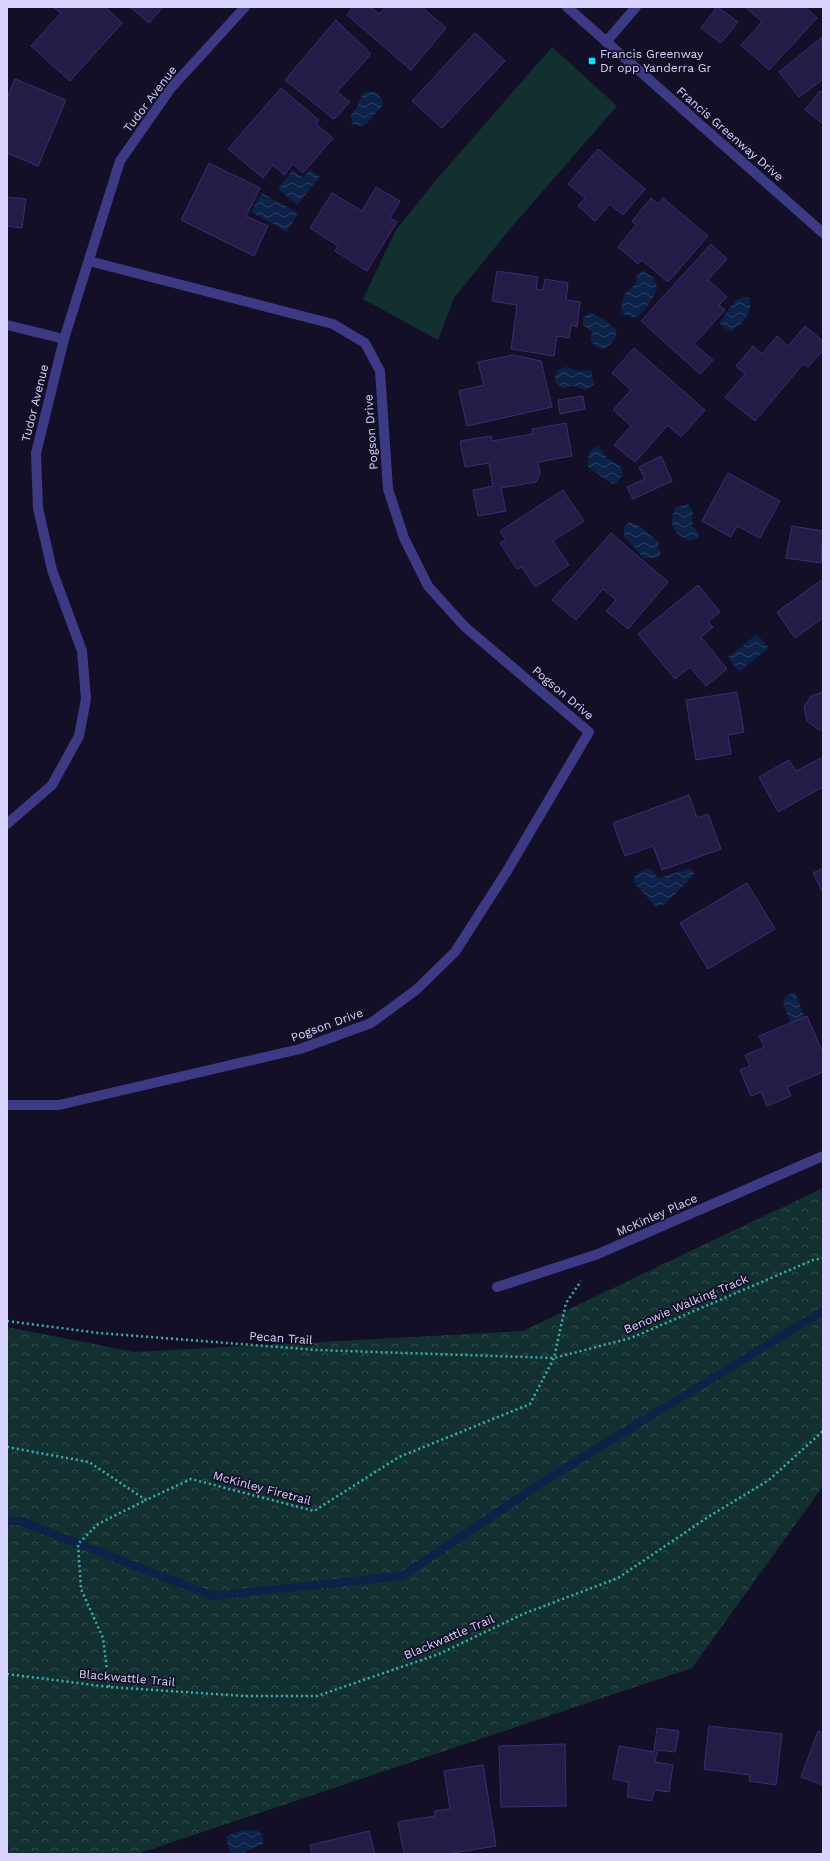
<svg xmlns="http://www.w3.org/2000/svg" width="830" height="1861" viewBox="0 0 830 1861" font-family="'Work Sans',sans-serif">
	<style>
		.forest { fill: url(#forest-crowns) }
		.park { fill: #12302f }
		.water { fill: url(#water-waves) }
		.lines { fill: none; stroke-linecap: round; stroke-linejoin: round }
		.stream { stroke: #0c2248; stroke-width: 8 }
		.building { fill: #241b47; stroke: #3b2d73 }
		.path { stroke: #2fb8b0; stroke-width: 2.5; stroke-dasharray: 2 3; stroke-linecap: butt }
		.minor { stroke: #3d3a85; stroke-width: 10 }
		.poi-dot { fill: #00e5ff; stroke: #130f26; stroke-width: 1.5 }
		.labels { text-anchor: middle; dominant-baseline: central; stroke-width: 3.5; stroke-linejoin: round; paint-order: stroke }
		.poi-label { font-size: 12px; fill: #d9d4ff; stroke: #130f26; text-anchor: start }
		.street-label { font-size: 12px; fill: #d9d4ff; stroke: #130f26 }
	</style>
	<defs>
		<pattern id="forest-crowns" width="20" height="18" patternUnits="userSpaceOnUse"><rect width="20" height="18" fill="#12302f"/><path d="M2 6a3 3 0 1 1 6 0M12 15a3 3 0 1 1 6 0" fill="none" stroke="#344d4e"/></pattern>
		<pattern id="water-waves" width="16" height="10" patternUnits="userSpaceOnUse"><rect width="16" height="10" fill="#0c2248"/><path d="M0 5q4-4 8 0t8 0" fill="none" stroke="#2f4163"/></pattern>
	</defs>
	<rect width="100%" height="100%" fill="#130f26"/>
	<!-- forest -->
	<polygon class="forest" points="823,1188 823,1486 692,1668 137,1854 7,1854 7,1327 134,1352 523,1331"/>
	<!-- park -->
	<polygon class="park" points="552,47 617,106 509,230 454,298 438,340 363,299 396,230 437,179"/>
	<!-- water -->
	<g class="water">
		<path d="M 364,92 L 376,92 L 382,99 L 383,105 L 365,125 L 361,126 L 352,124 L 351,115 C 359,108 358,100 364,92 Z"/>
		<polygon points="310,169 320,177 297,205 278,189 293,170 303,178"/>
		<polygon points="262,193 298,213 287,232 251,212"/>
		<path d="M 643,271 L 654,278 C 655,281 656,284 657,287 C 657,294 642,316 636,317 C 630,318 625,315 621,312 C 622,305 622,298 626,293 C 633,285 636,287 637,274 Z"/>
		<path d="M 742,297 L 749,297 C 754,311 743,323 732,331 L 726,329 L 719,323 L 735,301 Z"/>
		<path d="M 589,313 C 598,314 608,323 616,329 C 618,338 612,344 604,349 C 597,349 594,345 590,340 L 592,333 L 583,324 L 583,318 Z"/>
		<polygon points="567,367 577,371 591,370 594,384 586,390 573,386 567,387 565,389 562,388 555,382 555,376 559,369"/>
		<polygon points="598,445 607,458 620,466 623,472 618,483 612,484 588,467 589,452"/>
		<path d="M 688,504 L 693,512 L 692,525 L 699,534 L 698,538 L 690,541 C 673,534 667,524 676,507 Z"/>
		<path d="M 629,522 L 637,524 L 659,542 L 658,548 L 661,553 L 659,557 L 645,559 C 636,551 636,546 624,538 L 624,527 Z"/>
		<polygon points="757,634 769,648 739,672 728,657"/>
		<polygon points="646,868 650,869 659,878 690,868 694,871 694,875 665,904 656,907 634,883 634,877"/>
		<polygon points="795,992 807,1023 793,1028 783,1003 785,996"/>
		<polygon points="243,1830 257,1830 263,1835 263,1844 242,1854 231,1853 227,1842 226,1836"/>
	</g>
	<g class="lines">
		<!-- stream -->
		<polyline class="stream" points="7,1521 20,1521 213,1596 402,1576 552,1476 823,1311"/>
	</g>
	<!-- building -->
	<g class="building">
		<polygon points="53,7 105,7 122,23 70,81 31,46 61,13"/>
		<polygon points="130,7 163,7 149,23"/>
		<polygon points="353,7 371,7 379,14 386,7 422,7 446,28 411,70 347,15"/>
		<polygon points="717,7 738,22 721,43 701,28"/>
		<polygon points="746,7 805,7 817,18 769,70 741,45 762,22"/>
		<polygon points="336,20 371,54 337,92 350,102 334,119 285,80"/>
		<polygon points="475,33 505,61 442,128 412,101"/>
		<polygon points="822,37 823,81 822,80 799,97 779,72"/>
		<polygon points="15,79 66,100 38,166 7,153 7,98"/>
		<polygon points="281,88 319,120 316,124 333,138 303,173 293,164 284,175 273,165 263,178 228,149"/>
		<polygon points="820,91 823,93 823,124 805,110"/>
		<polygon points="598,149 645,189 623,215 610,204 595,221 578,206 585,198 568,184"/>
		<polygon points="209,163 260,188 246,216 268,226 254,256 181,220"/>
		<polygon points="376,187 400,201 390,218 397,222 367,271 335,251 338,246 310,228 332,193 362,211"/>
		<polygon points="7,197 26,199 22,228 7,226"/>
		<polygon points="651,198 658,204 663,198 708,236 668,282 642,260 638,264 618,247 636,225 632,221"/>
		<polygon points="711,244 727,259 708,280 727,297 719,305 725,310 694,344 713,360 700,374 641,321"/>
		<polygon points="497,271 538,277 536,289 543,290 545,279 568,283 566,300 580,302 577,327 571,325 569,338 557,336 554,356 511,349 517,305 492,301"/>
		<polygon points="805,326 823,341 823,350 808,367 803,364 755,421 725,397 745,374 736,366 753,346 762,354 777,336 788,346"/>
		<polygon points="634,348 705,410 681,437 668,425 635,462 614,445 631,426 613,410 631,390 612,373"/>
		<polygon points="513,355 541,361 552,407 467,426 459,391 484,385 478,362"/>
		<polygon points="583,396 585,409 560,414 558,400"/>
		<polygon points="566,423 572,456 538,462 540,474 536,482 501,488 506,511 478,516 473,490 493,486 489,463 465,467 460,441 491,436 492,441 533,434 532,429"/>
		<polygon points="661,456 672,481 633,499 627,487 645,479 639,467"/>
		<polygon points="728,473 780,501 760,538 737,526 731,537 702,521"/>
		<polygon points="563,490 584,521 553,541 569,565 535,587 522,567 517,569 500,543 506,540 500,531"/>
		<polygon points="792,526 823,531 821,563 786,558"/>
		<polygon points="611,533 668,582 628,629 606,611 616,600 603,589 576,620 552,600"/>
		<polygon points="823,579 823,618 795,638 777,612"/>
		<polygon points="698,585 720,612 708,622 713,627 701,637 727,669 706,686 690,667 675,679 638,634"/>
		<polygon points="737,692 744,732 728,735 731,754 696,760 686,700"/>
		<polygon points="823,692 823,730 819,730 807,721 804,707 811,696"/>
		<polygon points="823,757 823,787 778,812 759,777 789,760 796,771"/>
		<polygon points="689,795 697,818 708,814 721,849 662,870 653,846 625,856 613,823"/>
		<polygon points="823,868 823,893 813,873"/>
		<polygon points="747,883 775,929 708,969 680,923"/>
		<polygon points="807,1016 823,1053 823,1072 787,1087 791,1096 767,1106 761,1092 751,1096 740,1070 750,1066 745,1055 764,1047 759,1036"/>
		<polygon points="709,1726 782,1734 776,1785 749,1781 750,1775 704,1769"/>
		<polygon points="657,1728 679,1731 675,1752 658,1750 655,1762 673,1765 669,1792 654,1790 652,1801 627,1797 629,1782 613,1779 619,1746 654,1752"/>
		<polygon points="818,1731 823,1733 823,1785 801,1777"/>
		<polygon points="565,1744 566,1806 501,1807 499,1746"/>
		<polygon points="483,1765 496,1846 447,1854 404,1854 398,1822 435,1816 434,1811 450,1809 444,1771"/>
		<polygon points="369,1831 375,1854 312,1854 310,1845"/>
	</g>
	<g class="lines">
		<!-- path -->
		<g class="path">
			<polyline points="7,1321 99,1333 317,1350 554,1358 631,1338 813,1260 823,1258"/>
			<polyline points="7,1447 89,1462 146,1500 191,1479 314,1511 399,1457 530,1404 554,1358 566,1303 581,1281"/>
			<polyline points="7,1674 109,1687 245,1696 317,1696 439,1654 523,1614 618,1578 708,1517 769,1480 823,1431"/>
			<polyline points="109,1687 103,1638 81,1589 78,1544 98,1524 146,1500"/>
		</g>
		<!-- minor -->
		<g class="minor">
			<polyline points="567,7 823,233"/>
			<polyline points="606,42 636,7"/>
			<polyline points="7,325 64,339"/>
			<polyline points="7,824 52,785 79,736 86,699 82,651 52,570 38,508 36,453 64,339 120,161 171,88 245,7"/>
			<polyline points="7,1105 59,1105 300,1049 371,1023 416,990 455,952 507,871 589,732 465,627 428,586 404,538 388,489 380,371 365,343 333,324 89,261"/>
			<polyline points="497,1287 598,1254 823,1156"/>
		</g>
	</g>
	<!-- markers -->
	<rect class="poi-dot" x="588" y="57" width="8" height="8" rx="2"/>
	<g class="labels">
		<!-- poi labels -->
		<g class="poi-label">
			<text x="600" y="54">Francis Greenway<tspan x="600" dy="14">Dr opp Yanderra Gr</tspan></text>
		</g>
		<!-- street labels -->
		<g class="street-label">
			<text transform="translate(150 99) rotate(-53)">Tudor Avenue</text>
			<text transform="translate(730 134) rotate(41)">Francis Greenway Drive</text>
			<text transform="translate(35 403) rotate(-76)">Tudor Avenue</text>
			<text transform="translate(371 432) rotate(-94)">Pogson Drive</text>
			<text transform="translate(563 693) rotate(40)">Pogson Drive</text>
			<text transform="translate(327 1025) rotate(-20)">Pogson Drive</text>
			<text transform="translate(657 1215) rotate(-24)">McKinley Place</text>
			<text transform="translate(686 1304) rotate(-23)">Benowie Walking Track</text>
			<text transform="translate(281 1338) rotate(4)">Pecan Trail</text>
			<text transform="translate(262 1488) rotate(15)">McKinley Firetrail</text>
			<text transform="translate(449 1637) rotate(-23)">Blackwattle Trail</text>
			<text transform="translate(127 1678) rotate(5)">Blackwattle Trail</text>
		</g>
	</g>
	<!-- border -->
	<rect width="830" height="1861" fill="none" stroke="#d9d4ff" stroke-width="16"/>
</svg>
